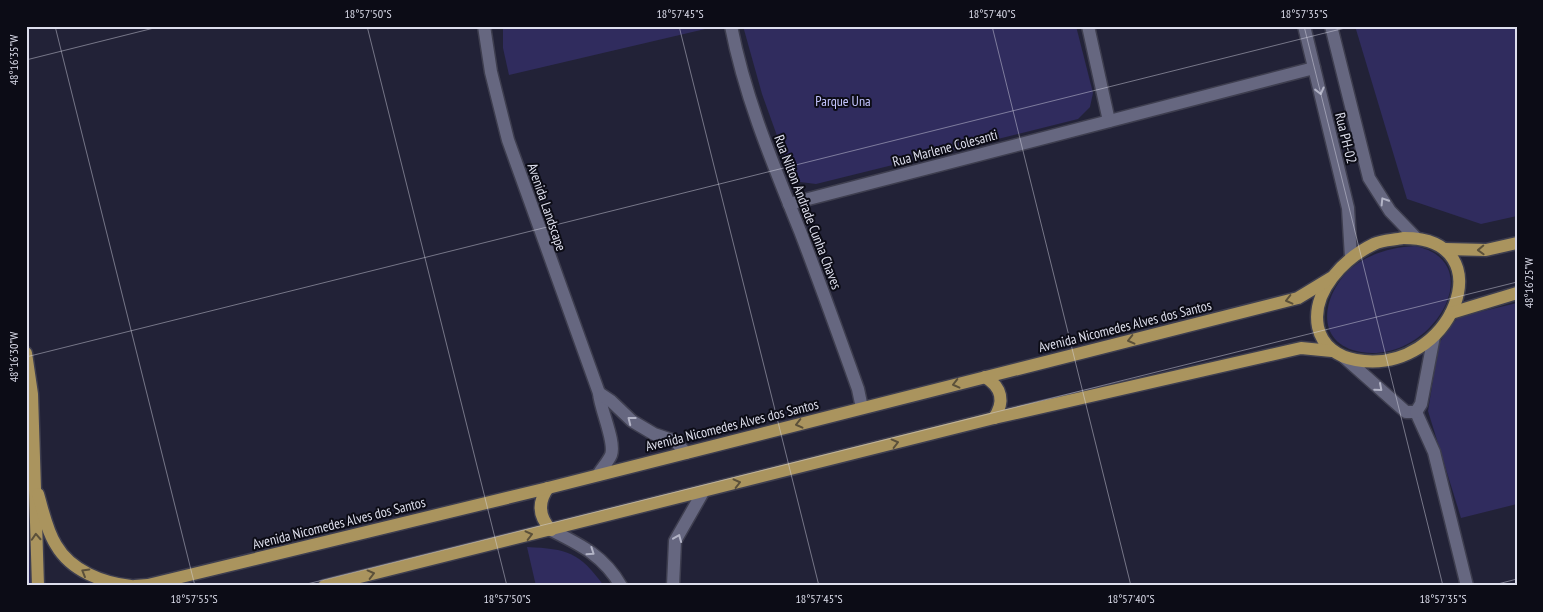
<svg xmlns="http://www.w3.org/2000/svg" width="1543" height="612" viewBox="0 0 1543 612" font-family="'PT Sans Narrow',sans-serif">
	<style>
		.green { fill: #302c5e }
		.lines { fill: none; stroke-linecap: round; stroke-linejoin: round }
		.minor-casing { stroke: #3e3e4f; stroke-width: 15 }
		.major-casing { stroke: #3e3e4f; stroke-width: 15 }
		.minor { stroke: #666780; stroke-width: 12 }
		.major { stroke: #aa945e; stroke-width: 12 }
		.oneway { stroke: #b3b4c6 }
		.oneway2 { stroke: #5b503a }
		.ticks { fill: none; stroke: #dddeec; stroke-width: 1; stroke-opacity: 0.45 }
		.labels { text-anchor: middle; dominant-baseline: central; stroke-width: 4; stroke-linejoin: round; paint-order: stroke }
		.park-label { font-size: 14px; fill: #c5c6ff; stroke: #0c0c16 }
		.street-label { font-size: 14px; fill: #dddeec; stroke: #0c0c16 }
		.neatline { fill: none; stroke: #dddeec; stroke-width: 2 }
		.ticks-label { font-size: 12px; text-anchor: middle; fill: #dddeec }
	</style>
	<rect width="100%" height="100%" fill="#222237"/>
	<!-- green -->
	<g class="green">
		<polygon points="503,26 718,26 509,75 503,48"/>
		<polygon points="743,26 1076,26 1093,93 1090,107 1078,119 816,184 800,182 790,172 762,94"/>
		<polygon points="1355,26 1517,26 1517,216 1481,224 1407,199"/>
		<path d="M 1415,246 C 1492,262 1431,364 1361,352 C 1309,343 1324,286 1358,263 C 1375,252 1395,247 1415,246 Z"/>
		<polygon points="1517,303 1517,504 1461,518 1428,411 1439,343 1458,317"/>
		<polygon points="26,353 38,586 26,586"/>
		<path d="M 527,547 C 568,549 579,552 604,586 L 536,586 Z"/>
	</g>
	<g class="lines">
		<defs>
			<g id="minor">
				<path d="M 484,26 L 491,72 L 508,140 L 599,393 C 600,409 616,442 611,455 C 608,462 602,468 598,475"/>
				<path d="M 731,26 C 745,98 773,164 800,231 C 820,283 839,336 858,389 L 862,408"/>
				<polyline points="1088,26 1109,121"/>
				<polyline points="1304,26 1348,208 1351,257"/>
				<polyline points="1331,26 1369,178 1390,211 1416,238"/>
				<polyline points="789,204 1314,68"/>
				<polyline points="1345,358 1406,412 1416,412"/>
				<polyline points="599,393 611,401 632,421 654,434 675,441 686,453"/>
				<polyline points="1416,412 1434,452 1467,586"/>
				<polyline points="1416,412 1421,404 1434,336"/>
				<path d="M 551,530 C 581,545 604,556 621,586"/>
				<polyline points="673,586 675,541 703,492"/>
			</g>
			<g id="major">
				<path d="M 1403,238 C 1507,237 1452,377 1356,360 C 1338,357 1322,346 1318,327 C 1311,291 1345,258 1374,244 C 1382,240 1394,240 1403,238 Z"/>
				<polyline points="1445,249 1486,250 1517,243"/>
				<polyline points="1451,313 1517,293"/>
				<polyline points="26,353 32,394 38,586"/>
				<path d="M 985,377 C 1002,387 1005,402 994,418"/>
				<path d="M 548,488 C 537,503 539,517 551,530"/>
				<path d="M 38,494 C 43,511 47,531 56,545 C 71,571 103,583 131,586"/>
				<polyline points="135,586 148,585 548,488 1298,298 1331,278"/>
				<polyline points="324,586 994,418 1301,348 1332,351"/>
			</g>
		</defs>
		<!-- minor casing -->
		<use href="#minor" class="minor-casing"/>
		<!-- major casing -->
		<use href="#major" class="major-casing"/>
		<!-- minor -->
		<use href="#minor" class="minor"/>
		<!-- major -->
		<use href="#major" class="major"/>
	</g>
	<!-- one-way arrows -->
	<defs><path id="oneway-chevron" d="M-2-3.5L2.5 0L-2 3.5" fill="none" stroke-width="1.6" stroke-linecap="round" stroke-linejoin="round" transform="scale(1.25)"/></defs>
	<g class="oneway">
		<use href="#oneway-chevron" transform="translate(1320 91) rotate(76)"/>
		<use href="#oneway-chevron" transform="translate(1384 201) rotate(-122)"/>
		<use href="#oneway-chevron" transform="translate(1379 388) rotate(41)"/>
		<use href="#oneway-chevron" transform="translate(631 420) rotate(-142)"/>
		<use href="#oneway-chevron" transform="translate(678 538) rotate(-68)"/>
		<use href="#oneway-chevron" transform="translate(591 552) rotate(34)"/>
	</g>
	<g class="oneway2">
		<use href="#oneway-chevron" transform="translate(1481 250) rotate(178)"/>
		<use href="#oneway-chevron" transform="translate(1289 300) rotate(166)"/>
		<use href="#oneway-chevron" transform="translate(1131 340) rotate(166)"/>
		<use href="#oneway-chevron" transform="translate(956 384) rotate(166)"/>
		<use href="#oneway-chevron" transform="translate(799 424) rotate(166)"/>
		<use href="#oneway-chevron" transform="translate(895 443) rotate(-14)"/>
		<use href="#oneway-chevron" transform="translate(737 483) rotate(-14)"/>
		<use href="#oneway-chevron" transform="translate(529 535) rotate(-14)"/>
		<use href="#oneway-chevron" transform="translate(36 537) rotate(-93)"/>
		<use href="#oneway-chevron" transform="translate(85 572) rotate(-150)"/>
		<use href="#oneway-chevron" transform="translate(371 574) rotate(-14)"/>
	</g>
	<!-- ticks -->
	<path class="ticks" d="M 55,26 L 195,586M 367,26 L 507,586M 679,26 L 819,586M 992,26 L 1131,586M 1304,26 L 1443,586M 26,60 L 162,26M 26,357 L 1353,26M 299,586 L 1517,282M 1490,586 L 1517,579"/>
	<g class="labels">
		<!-- park labels -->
		<g class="park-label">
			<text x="843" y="101">Parque Una</text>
		</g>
		<!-- street labels -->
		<g class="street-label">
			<text transform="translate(1346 138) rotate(76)">Rua PH-02</text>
			<text transform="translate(945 148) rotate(-15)">Rua Marlene Colesanti</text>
			<text transform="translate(547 207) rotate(71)">Avenida Landscape</text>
			<text transform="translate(808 212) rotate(69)">Rua Nilton Andrade Cunha Chaves</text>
			<text transform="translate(1125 326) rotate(-14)">Avenida Nicomedes Alves dos Santos</text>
			<text transform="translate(732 425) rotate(-14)">Avenida Nicomedes Alves dos Santos</text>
			<text transform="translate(339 523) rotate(-14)">Avenida Nicomedes Alves dos Santos</text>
		</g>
	</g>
	<!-- border -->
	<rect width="1543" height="612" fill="none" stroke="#0c0c16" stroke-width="55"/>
	<rect x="28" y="28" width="1488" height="556" class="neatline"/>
	<g class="ticks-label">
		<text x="368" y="18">18°57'50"S</text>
		<text x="680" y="18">18°57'45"S</text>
		<text x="992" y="18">18°57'40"S</text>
		<text x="1304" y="18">18°57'35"S</text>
		<text transform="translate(14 60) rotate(-90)" y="4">48°16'35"W</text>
		<text transform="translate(1529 283) rotate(-90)" y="4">48°16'25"W</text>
		<text transform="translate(14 357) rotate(-90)" y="4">48°16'30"W</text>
		<text x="194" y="603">18°57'55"S</text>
		<text x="507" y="603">18°57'50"S</text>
		<text x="819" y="603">18°57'45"S</text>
		<text x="1131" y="603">18°57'40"S</text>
		<text x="1443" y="603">18°57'35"S</text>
	</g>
</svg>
